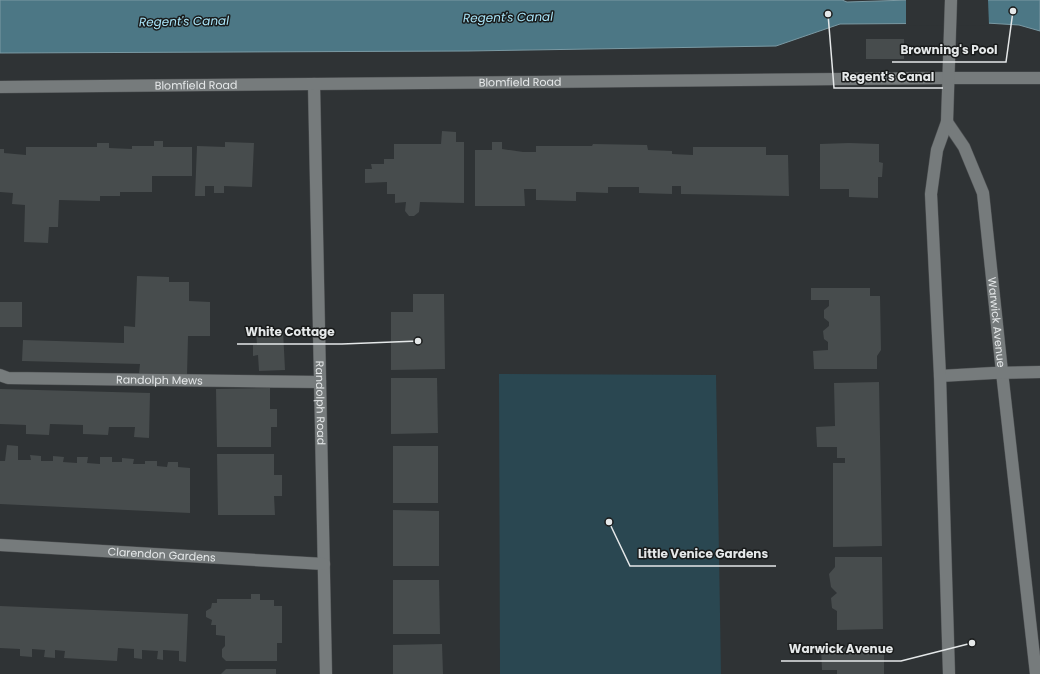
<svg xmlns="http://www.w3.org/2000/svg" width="1040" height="674" viewBox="0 0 1040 674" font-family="Poppins,sans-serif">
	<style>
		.green { fill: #2a4751 }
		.water { fill: #4c7785; stroke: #7a99a3 }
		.pier { fill: #2f3335 }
		.building { fill: #474c4d }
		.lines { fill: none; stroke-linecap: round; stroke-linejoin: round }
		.minor-casing { stroke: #4d5052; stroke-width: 13 }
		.minor { stroke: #767b7c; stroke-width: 12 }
		.labels { text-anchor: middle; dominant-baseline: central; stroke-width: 3; stroke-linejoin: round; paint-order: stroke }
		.street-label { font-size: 11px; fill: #e5e8e9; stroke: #191b1b }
		.water-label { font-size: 12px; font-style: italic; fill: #a9e4f8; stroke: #191b1b }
		.leader { fill: none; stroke: #e5e8e9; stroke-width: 1.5 }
		.callout-dot { fill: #e5e8e9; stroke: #191b1b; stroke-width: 1.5 }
		.callout-label { font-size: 12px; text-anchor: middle; font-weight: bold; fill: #e5e8e9; stroke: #191b1b; stroke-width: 3; stroke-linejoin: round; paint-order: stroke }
	</style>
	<rect width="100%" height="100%" fill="#2f3335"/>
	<!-- green -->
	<polygon class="green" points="499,374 716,375 721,674 500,674"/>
	<!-- water -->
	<polygon class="water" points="0,0 842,0 847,2 909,0 1040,0 1040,31 1019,25 986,23 840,24 776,46 468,51 0,53"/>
	<!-- pier -->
	<polygon class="pier" points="906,0 988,0 989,25 906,26"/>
	<!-- building -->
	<g class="building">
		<rect x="866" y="39" width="38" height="20"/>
		<polygon points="442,131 456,132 456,142 464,142 464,203 420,202 419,212 414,216 409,216 405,211 406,202 395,203 395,194 387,194 387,182 365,183 365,169 372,169 371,164 384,164 384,159 394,159 394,144 441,144"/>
		<polygon points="154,141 163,141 163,147 192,147 192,176 152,176 152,192 120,192 120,196 100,196 100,201 59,200 58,227 49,227 48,243 24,242 25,205 12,204 13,193 0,192 0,149 4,149 4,153 26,155 26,147 97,147 97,143 109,143 109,148 132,149 132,146 154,146"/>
		<polygon points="225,142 254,143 252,187 224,186 224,193 214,193 214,186 205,186 205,196 195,196 197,146 225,147"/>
		<polygon points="492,142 502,142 502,149 523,152 536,152 536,146 592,146 593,144 647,145 648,150 672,151 672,154 693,155 693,147 766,147 766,155 788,155 789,196 681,194 681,186 672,186 672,194 639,193 639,187 608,187 608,193 576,192 576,201 536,200 536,189 524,189 525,206 475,206 475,150 492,150"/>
		<polygon points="849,143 879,144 879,162 883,163 882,177 878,177 878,198 849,197 849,189 820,189 820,144"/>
		<polygon points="137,276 169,277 169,282 189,282 189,301 210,302 210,336 188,336 187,375 139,374 140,364 22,361 23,340 124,343 124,326 135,327"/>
		<polygon points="811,288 870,288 870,296 880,296 881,350 877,356 877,369 814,369 813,351 828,350 828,342 824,339 823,331 829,326 829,322 824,318 824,310 829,306 829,300 811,300"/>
		<polygon points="413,294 444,294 445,369 391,370 391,312 413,312"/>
		<rect x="0" y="302" width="22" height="25"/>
		<polygon points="283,330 285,370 259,371 258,355 253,356 253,345 257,345 256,331"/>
		<polygon points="391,378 437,378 438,433 391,434"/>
		<polygon points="879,382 882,546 833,547 833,463 845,463 845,458 837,458 837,447 817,447 816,427 835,426 834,383"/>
		<polygon points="270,388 270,409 277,409 277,427 271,427 271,447 217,447 216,389"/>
		<polygon points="0,389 150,393 149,438 134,437 135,427 109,427 108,435 83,434 83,425 50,424 49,435 26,434 26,425 0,424"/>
		<polygon points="7,445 18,446 18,460 31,460 30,455 41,456 41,461 53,461 53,456 64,457 63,462 77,463 77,457 88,457 87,463 100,464 100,457 112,457 112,462 122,462 122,458 134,459 133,464 145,464 145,461 157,461 157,466 167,467 168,462 178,462 178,467 190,468 190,513 0,504 0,461 5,461"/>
		<rect x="393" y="446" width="45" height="57"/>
		<polygon points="217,454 274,454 274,475 282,475 282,496 274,496 275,515 218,515"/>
		<polygon points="393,510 439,511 439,566 393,566"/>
		<polygon points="835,557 882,557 883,629 837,630 837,611 832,608 831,598 837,593 831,587 829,574 835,567"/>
		<polygon points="393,580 439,580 440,634 393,634"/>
		<polygon points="251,594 260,594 260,600 274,600 274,606 282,606 282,643 277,643 277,661 226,661 222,657 222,649 225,646 225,636 216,635 216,625 211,625 212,620 206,617 206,611 211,608 212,603 217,603 217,599 251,599"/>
		<polygon points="0,606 188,614 186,662 179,661 179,651 163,650 163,660 157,659 158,651 142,650 142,659 134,658 134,649 118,648 117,661 64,658 65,651 55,650 55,658 44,657 45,650 32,649 32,657 20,656 20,649 0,648"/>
		<polygon points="442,644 443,674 393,674 393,645"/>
		<polygon points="884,646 884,674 837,674 837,670 822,670 821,648"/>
		<polygon points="226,669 276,669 276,674 221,674"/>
	</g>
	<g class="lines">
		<defs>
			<g id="minor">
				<path id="s1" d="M 314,84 L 326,674"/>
				<path id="s2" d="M 0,87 L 948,78 L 1040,78"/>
				<path id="s3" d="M 947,122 L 964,147 L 983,193 L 1002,372 L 1036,674"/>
				<path id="s4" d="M 0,375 L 8,378 L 320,382"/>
				<polyline points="940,376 993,373 1040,372"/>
				<path id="s5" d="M 0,545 L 324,564"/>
				<polyline points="949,674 940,376 931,194 937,150 947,122 951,0"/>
			</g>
		</defs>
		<!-- minor casing -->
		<use href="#minor" class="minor-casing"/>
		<!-- minor -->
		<use href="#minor" class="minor"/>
	</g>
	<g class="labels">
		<!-- street labels -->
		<g class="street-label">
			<text stroke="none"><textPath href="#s2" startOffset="520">Blomfield Road</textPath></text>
			<text stroke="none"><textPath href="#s2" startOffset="196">Blomfield Road</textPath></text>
			<text stroke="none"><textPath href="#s3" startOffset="210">Warwick Avenue</textPath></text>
			<text stroke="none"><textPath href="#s4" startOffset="160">Randolph Mews</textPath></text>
			<text stroke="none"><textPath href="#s1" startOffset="319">Randolph Road</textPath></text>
			<text stroke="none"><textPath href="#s5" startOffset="162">Clarendon Gardens</textPath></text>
		</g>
		<!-- water labels -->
		<g class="water-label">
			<text transform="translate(508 17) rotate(-1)">Regent's Canal</text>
			<text transform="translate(184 21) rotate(-1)">Regent's Canal</text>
		</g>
	</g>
	<!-- callouts -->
	<path class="leader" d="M1013 11L1006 62H892M828 14L834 88H943M418 341L342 344H237M609 522L630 566H776M972 643L901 661H781"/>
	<g class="callout-dot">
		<circle cx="1013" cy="11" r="4"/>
		<circle cx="828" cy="14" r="4"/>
		<circle cx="418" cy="341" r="4"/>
		<circle cx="609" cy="522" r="4"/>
		<circle cx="972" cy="643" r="4"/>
	</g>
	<g class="callout-label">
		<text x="949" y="54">Browning's Pool</text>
		<text x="888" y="81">Regent's Canal</text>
		<text x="290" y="336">White Cottage</text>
		<text x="703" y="558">Little Venice Gardens</text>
		<text x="841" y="653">Warwick Avenue</text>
	</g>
</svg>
